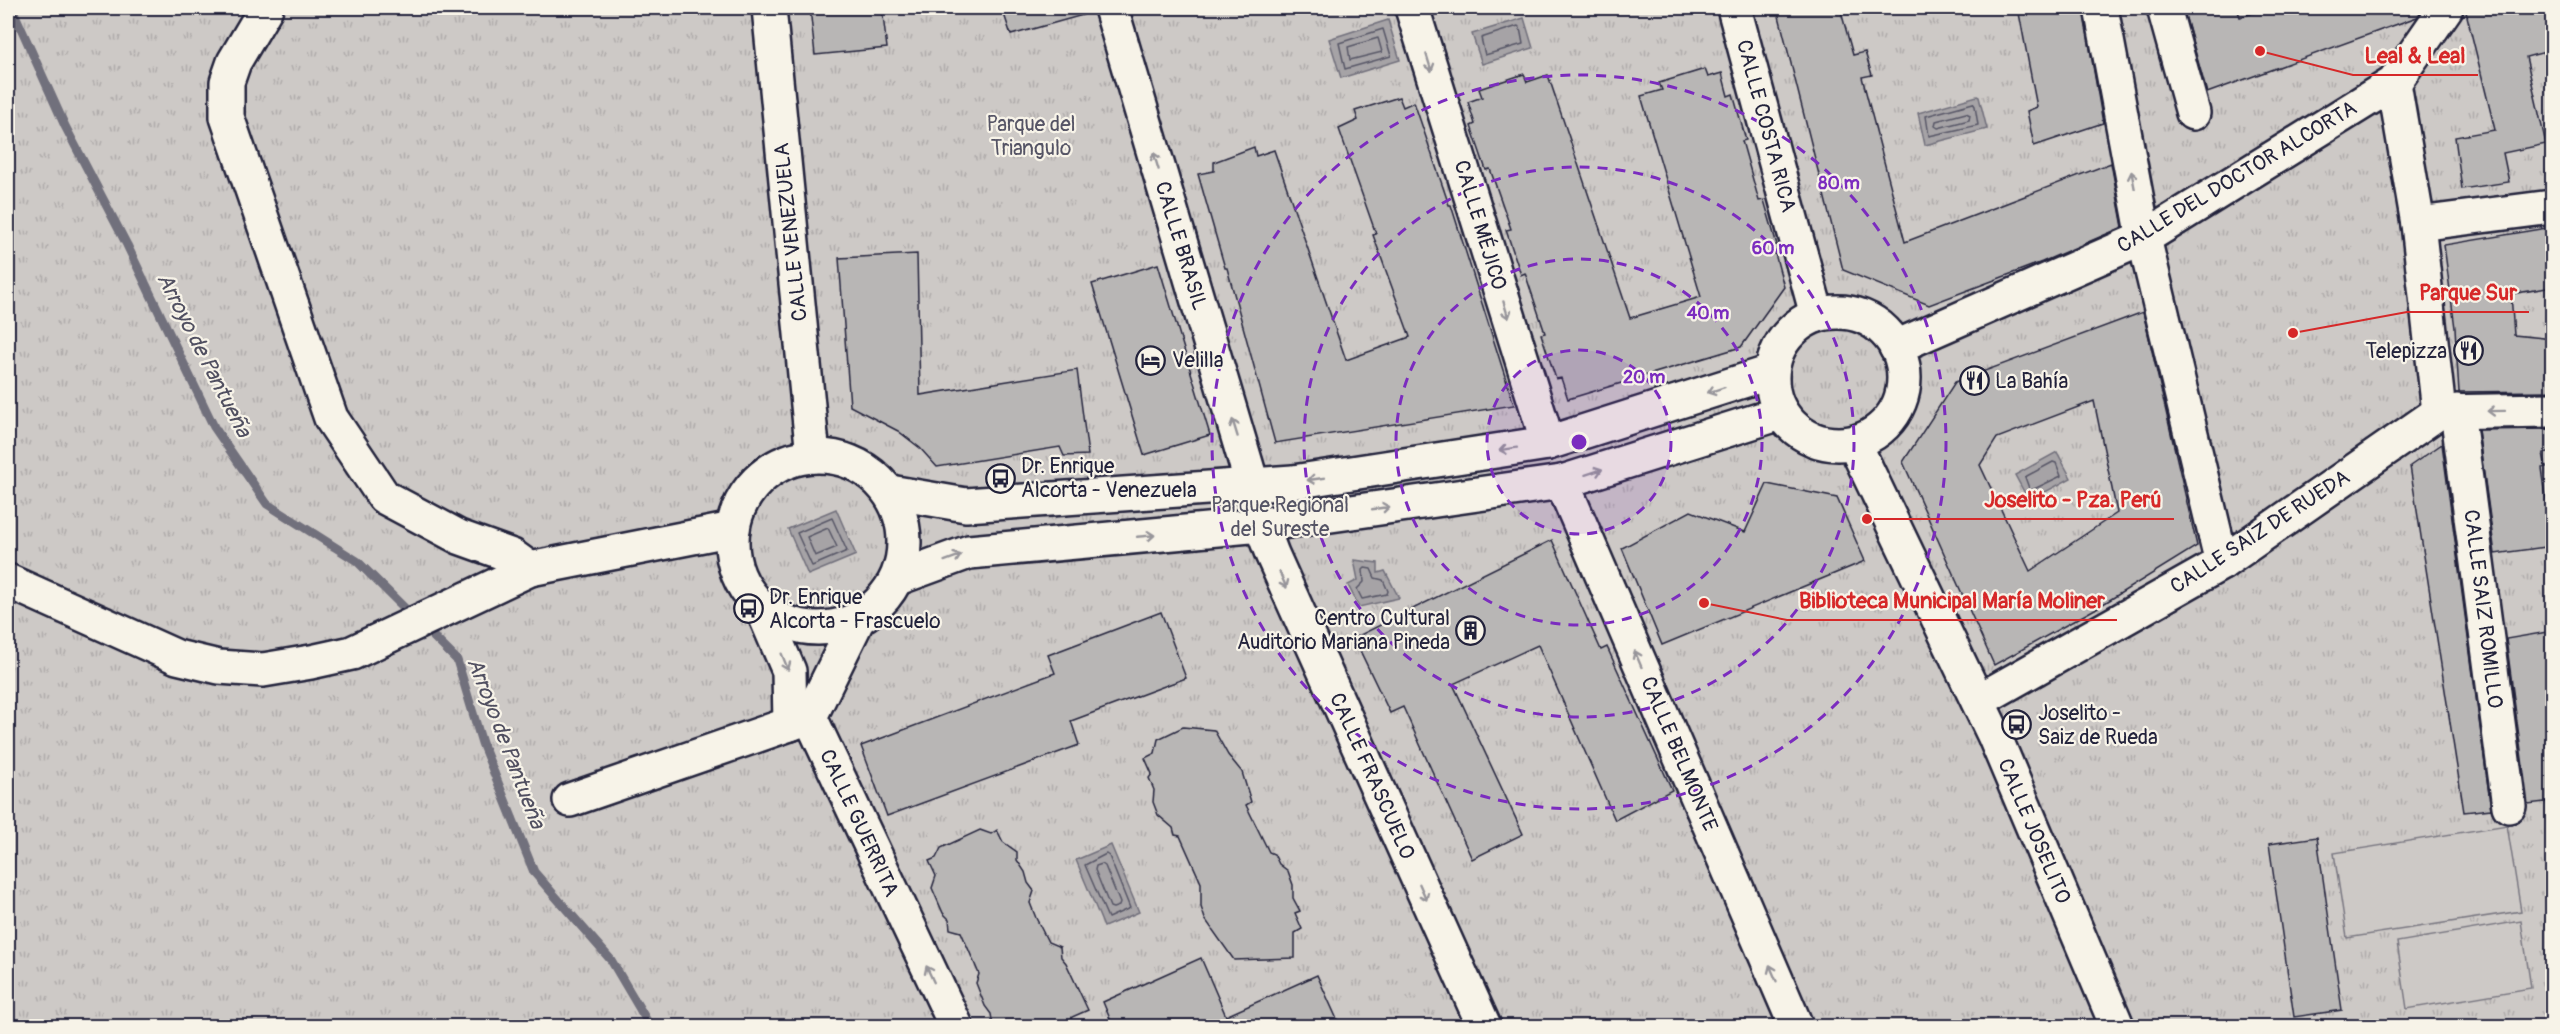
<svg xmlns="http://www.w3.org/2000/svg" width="2560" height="1034" viewBox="0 0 2560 1034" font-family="Pangolin,sans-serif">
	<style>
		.park { fill: url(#park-tufts); stroke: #787680; stroke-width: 1.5 }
		.pitch { fill: #cdc9c6; stroke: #787680; stroke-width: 1.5 }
		.water { fill: #a6a3a6; stroke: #716f7b; stroke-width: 1.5 }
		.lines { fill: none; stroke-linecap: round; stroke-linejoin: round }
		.shore { stroke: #575666; stroke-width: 1.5 }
		.stream { stroke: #716f7b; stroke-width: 9 }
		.building { fill: #b8b6b5; stroke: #22223b; stroke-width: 1.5; fill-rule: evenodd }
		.minor-casing { stroke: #22223b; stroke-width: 38 }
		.minor { stroke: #f7f3e8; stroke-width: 33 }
		.oneway { stroke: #97959a }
		.ring { fill: none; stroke: #7b2cbf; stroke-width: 3; stroke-dasharray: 10 8 }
		.labels { text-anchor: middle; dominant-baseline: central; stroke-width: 4.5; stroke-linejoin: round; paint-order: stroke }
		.park-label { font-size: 21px; fill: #555465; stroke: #f7f3e8 }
		.street-label { font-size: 21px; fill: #22223b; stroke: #f7f3e8 }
		.poi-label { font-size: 21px; fill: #22223b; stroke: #f7f3e8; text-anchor: start }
		.water-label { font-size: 22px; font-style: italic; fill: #504f60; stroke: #f7f3e8 }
		.centre { fill: #7b2cbf; stroke: #f7f3e8; stroke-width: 3 }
		.ring-label { font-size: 18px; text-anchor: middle; font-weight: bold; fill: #7b2cbf; stroke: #f7f3e8; stroke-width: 4.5; stroke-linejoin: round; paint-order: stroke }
		.leader { fill: none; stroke: #d62828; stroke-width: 2 }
		.callout-dot { fill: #d62828; stroke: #f7f3e8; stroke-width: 2 }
		.callout-label { font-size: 22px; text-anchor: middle; font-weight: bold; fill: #d62828; stroke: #f7f3e8; stroke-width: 4.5; stroke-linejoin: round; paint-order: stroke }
	</style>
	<defs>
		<pattern id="park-tufts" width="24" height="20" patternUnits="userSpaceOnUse" patternTransform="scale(1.5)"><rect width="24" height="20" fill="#cdc9c6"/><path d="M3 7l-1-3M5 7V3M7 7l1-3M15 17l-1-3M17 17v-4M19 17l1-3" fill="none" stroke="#b0acab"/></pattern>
	</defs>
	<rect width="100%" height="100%" fill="#eae6de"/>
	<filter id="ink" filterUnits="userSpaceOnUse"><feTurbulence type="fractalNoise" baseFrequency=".0167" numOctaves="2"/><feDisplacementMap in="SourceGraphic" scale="12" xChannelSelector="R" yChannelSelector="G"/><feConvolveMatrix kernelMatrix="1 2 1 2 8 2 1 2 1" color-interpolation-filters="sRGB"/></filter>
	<g filter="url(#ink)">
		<!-- park -->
		<rect class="park" x="8" y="8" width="2544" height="1018"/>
		<!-- pitch -->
		<g class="pitch">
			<polygon points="2507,825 2521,911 2347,938 2334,853"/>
			<polygon points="2521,921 2531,988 2407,1009 2397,942"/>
		</g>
		<!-- water -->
		<g class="water">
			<polygon points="1524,18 1533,48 1482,64 1472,34"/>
			<polygon points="1388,20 1400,60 1341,78 1329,39"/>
			<polygon points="1977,96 1979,97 1987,129 1925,145 1918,113"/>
			<polygon points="2057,452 2071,478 2029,501 2015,475"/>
			<polygon points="836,509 856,555 808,575 788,529"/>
			<polygon points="1354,560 1378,563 1378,573 1385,571 1399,598 1359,607 1348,585 1358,580"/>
			<polygon points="1111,845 1139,912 1104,927 1076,860"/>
		</g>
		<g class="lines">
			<!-- shore -->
			<g class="shore">
				<polygon points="1518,26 1520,28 1523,44 1485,55 1481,38"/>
				<polygon points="1383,29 1391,56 1345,69 1339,43"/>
				<polygon points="1378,38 1382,52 1350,60 1348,47"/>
				<polygon points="1973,103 1975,106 1978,125 1929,136 1926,116"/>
				<polygon points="1966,113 1970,115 1969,120 1938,128 1935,126 1936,121"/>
				<polygon points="2053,462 2056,463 2061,476 2030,491 2025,477"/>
				<polygon points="832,518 847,551 812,566 797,533"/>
				<polygon points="828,528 837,547 815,556 807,537"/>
				<polygon points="1365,568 1371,569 1375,578 1383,580 1388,591 1387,594 1362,599 1357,589 1364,582 1363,570"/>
				<polygon points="1106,854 1109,856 1130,908 1108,918 1085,865"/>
				<polygon points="1102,864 1105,866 1120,903 1119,906 1113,908 1110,907 1095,870 1096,866"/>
			</g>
			<!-- stream -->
			<polyline class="stream" points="12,8 65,126 127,245 214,427 267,504 357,561 457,660 482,743 534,872 611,960 650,1026"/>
		</g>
		<!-- building -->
		<g class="building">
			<polygon points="810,8 882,8 887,48 815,55"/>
			<polygon points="1002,8 1082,8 1083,15 1011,35"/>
			<polygon points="1777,8 1840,8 1853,55 1865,52 1872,75 1862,77 1905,242 2111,163 2123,227 2042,262 1929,305 1843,270"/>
			<polygon points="2018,8 2083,8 2103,123 2034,146 2027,111 2037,107"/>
			<polygon points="2183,8 2237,8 2240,17 2270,8 2424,8 2417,17 2207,93"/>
			<polygon points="2465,8 2553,8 2553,50 2526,57 2546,144 2503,153 2509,182 2462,189 2455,137 2495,130"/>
			<polygon points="1705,69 1708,77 1722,73 1728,96 1733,94 1746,140 1742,141 1759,201 1764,200 1777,245 1773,246 1784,287 1741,347 1568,399 1561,378 1556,379 1541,334 1545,333 1525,273 1521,275 1506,230 1511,229 1490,169 1486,170 1471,126 1475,124 1468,102 1482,97 1479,89 1524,74 1527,82 1548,75 1630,318 1701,297 1641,96 1662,90 1659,83"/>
			<polygon points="1399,97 1403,107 1414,102 1449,205 1451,205 1514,405 1275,443 1227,268 1225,268 1198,174 1214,171 1214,162 1254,147 1256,156 1274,150 1346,360 1410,337 1373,235 1376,234 1339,129 1358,120 1355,111"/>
			<polygon points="2553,227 2553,287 2511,294 2514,335 2553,339 2553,391 2459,392 2455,328 2444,245"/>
			<polygon points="917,254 920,395 1077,370 1088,455 1064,456 1060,447 937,467 920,448 898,431 850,406 839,258"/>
			<polygon points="1158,264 1210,435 1144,455 1092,284"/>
			<path d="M 2143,312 L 2197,546 L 2095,609 L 1994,665 L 1903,462 L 1955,382 ZM 2094,401 L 2117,513 L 2030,571 L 1980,465 L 1997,438 Z"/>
			<polygon points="2553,429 2553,451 2543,453 2546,467 2542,468 2553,546 2495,554 2478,430"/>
			<polygon points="2442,444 2491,809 2464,812 2410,466"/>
			<polygon points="1767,484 1837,498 1865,561 1662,645 1622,548 1691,511 1745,532"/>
			<polygon points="1552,540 1601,650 1607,647 1672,790 1615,820 1538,645 1453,684 1523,834 1472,859 1403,707 1390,713 1354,638"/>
			<polygon points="1161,612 1186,678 1071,721 1079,745 887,816 861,746 1055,673 1048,655"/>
			<polygon points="2553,631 2553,801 2528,804 2506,639"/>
			<polygon points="1183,727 1214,730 1228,755 1242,772 1251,802 1246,805 1269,852 1274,854 1279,864 1288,871 1293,885 1293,898 1300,911 1295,913 1302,929 1295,933 1295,958 1234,960 1205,919 1201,907 1201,883 1180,836 1175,835 1173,828 1158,815 1153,802 1154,790 1149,778 1152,774 1145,758 1155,753 1158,739"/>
			<polygon points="980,830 991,834 997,830 1003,842 1017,852 1017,860 1025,872 1028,883 1034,891 1030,903 1036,918 1048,942 1060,947 1061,957 1066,963 1088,1010 1072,1017 1069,1026 993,1026 991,1014 985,1006 976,983 979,974 961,932 950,929 949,919 943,913 932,888 936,876 929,861 936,858 941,848"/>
			<polygon points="2317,837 2342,1010 2294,1017 2269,844"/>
			<polygon points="1201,958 1226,1016 1317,975 1340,1026 1113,1026 1103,1002"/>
		</g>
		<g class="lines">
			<defs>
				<g id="minor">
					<polyline points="266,8 234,62 227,82 227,117 331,418 384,497 459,537 512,556 530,569"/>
					<polyline points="769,8 813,456"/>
					<polyline points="1111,8 1252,484"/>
					<polyline points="1412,8 1548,443"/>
					<polyline points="1734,8 1817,315"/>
					<polyline points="2101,8 2144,238 2222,563"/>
					<polyline points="2164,8 2193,113"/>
					<polyline points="2394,83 2418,224 2439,412"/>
					<polyline points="2418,224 2552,207"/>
					<circle cx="1838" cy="378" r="66"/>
					<polyline points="1896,347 2144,238 2394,83 2446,8"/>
					<polyline points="2457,411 2509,806"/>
					<polyline points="1854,443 1994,735 2117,1026"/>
					<circle cx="818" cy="542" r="86"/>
					<polyline points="1562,482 1796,1026"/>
					<polyline points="890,492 966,505 1293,482 1548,443 1771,372"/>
					<polyline points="1261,525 1272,554 1484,1026"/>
					<polyline points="898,578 969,552 1261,525 1562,482 1781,413"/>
					<polyline points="8,581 177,657 219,667 263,670 311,662 352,653 530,569 733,529"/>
					<polyline points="762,608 789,671 790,724"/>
					<polyline points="858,619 810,717 956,1026"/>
					<polyline points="1978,701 2222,563 2439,412 2552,410"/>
					<polyline points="570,800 810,717"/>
				</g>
			</defs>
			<!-- minor casing -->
			<use href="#minor" class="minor-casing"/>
			<!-- minor -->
			<use href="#minor" class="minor"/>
		</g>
		<!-- one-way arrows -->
		<defs><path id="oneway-shaft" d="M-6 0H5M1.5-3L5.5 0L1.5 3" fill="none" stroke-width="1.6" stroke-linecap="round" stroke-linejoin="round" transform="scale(1.5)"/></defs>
		<g class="oneway">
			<use href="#oneway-shaft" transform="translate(1429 63) rotate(73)"/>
			<use href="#oneway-shaft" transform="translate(1156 161) rotate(-107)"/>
			<use href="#oneway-shaft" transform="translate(2133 180) rotate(-101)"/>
			<use href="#oneway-shaft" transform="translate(1506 310) rotate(73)"/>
			<use href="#oneway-shaft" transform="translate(1716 390) rotate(162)"/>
			<use href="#oneway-shaft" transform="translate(2496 411) rotate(179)"/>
			<use href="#oneway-shaft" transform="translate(1235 428) rotate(-107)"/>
			<use href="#oneway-shaft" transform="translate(1508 449) rotate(171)"/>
			<use href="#oneway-shaft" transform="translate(1594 472) rotate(-18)"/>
			<use href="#oneway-shaft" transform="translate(1316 479) rotate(172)"/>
			<use href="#oneway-shaft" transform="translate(1381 508) rotate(-8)"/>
			<use href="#oneway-shaft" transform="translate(1146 536) rotate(-5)"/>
			<use href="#oneway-shaft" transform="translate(953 558) rotate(-20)"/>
			<use href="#oneway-shaft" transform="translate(1283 580) rotate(66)"/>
			<use href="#oneway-shaft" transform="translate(1638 659) rotate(-113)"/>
			<use href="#oneway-shaft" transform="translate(785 662) rotate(68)"/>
			<use href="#oneway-shaft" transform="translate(1423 892) rotate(66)"/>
			<use href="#oneway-shaft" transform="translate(1773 973) rotate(-113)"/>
			<use href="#oneway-shaft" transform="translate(930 974) rotate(-115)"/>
		</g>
	</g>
	<!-- distance rings -->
	<circle cx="1579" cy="442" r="92" fill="#7b2cbf" fill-opacity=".12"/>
	<g class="ring">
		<circle cx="1579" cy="442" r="92"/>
		<circle cx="1579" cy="442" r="183"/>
		<circle cx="1579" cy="442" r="275"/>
		<circle cx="1579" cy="442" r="367"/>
	</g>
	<!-- icons -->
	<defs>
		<symbol id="restaurant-ring" viewBox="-11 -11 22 22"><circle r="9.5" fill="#f7f3e8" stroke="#22223b" stroke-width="1.5"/><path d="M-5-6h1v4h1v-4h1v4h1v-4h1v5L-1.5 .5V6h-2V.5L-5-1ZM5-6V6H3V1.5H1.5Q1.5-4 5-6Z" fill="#22223b"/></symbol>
		<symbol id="hotel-ring" viewBox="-11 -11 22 22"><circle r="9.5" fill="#f7f3e8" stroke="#22223b" stroke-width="1.5"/><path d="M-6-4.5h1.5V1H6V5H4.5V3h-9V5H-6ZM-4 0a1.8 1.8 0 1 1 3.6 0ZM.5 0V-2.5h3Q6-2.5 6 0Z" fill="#22223b"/></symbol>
		<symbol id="bus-ring" viewBox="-11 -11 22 22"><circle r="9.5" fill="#f7f3e8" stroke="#22223b" stroke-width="1.5"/><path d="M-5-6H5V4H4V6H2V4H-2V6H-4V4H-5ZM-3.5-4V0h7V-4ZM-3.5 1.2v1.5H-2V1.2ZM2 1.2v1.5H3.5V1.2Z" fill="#22223b"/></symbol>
		<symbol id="building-ring" viewBox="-11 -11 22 22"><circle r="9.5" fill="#f7f3e8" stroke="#22223b" stroke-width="1.5"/><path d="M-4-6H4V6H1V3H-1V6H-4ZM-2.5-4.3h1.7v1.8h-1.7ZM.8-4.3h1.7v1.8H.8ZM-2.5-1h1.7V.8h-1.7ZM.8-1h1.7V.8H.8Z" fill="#22223b"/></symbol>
	</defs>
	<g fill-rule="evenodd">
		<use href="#restaurant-ring" x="2452" y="334" width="33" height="33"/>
		<use href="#hotel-ring" x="1134" y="344" width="33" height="33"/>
		<use href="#restaurant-ring" x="1958" y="364" width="33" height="33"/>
		<use href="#bus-ring" x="984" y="462" width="33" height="33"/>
		<use href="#bus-ring" x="732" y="592" width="33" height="33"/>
		<use href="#building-ring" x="1454" y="614" width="33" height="33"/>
		<use href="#bus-ring" x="2000" y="708" width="33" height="33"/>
	</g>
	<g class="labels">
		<!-- park labels -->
		<g class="park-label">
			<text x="1031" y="124">Parque del<tspan x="1031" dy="24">Triangulo</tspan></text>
			<text x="1280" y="505">Parque Regional<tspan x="1280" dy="24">del Sureste</tspan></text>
		</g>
		<!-- street labels -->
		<g class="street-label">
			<text transform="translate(1766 126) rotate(75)">CALLE COSTA RICA</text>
			<text transform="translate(2237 177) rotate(-31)">CALLE DEL DOCTOR ALCORTA</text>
			<text transform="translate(1480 225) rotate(73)">CALLE MÉJICO</text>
			<text transform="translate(791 232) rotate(-96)">CALLE VENEZUELA</text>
			<text transform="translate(1181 246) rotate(73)">CALLE BRASIL</text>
			<text transform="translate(2260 532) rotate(-33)">CALLE SAIZ DE RUEDA</text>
			<text transform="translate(2483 609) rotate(83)">CALLE SAIZ ROMILLO</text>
			<text transform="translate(1679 754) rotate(67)">CALLE BELMONTE</text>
			<text transform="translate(1372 776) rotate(66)">CALLE FRASCUELO</text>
			<text transform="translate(859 823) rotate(65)">CALLE GUERRITA</text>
			<text transform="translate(2034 831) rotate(67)">CALLE JOSELITO</text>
		</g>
		<!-- poi labels -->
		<g class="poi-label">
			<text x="2447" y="351" text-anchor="end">Telepizza</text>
			<text x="1172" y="360">Velilla</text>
			<text x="1995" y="381">La Bahía</text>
			<text x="1021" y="466">Dr. Enrique<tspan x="1021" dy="24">Alcorta - Venezuela</tspan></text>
			<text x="769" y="597">Dr. Enrique<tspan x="769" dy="24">Alcorta - Frascuelo</tspan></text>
			<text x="1450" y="618" text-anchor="end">Centro Cultural<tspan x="1450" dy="24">Auditorio Mariana Pineda</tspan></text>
			<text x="2038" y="713">Joselito -<tspan x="2038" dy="24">Saiz de Rueda</tspan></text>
		</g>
		<!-- water labels -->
		<g class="water-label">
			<text transform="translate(204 355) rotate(63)">Arroyo de Pantueña</text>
			<text transform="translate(506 743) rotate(69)">Arroyo de Pantueña</text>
		</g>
	</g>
	<circle cx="1579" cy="442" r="9" class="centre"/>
	<g class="ring-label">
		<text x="1839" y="189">80 m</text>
		<text x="1773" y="254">60 m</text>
		<text x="1708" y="319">40 m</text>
		<text x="1644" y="383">20 m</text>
	</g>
	<!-- callouts -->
	<path class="leader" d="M2260 51L2353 75H2478M2293 333L2407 312H2529M1867 519L1972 519H2174M1704 603L1787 620H2117"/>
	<g class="callout-dot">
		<circle cx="2260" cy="51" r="6"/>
		<circle cx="2293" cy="333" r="6"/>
		<circle cx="1867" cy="519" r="6"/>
		<circle cx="1704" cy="603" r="6"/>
	</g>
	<g class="callout-label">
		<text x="2415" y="63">Leal &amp; Leal</text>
		<text x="2468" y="300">Parque Sur</text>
		<text x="2073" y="507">Joselito - Pza. Perú</text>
		<text x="1952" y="608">Biblioteca Municipal María Moliner</text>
	</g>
	<!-- margin -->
	<rect width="2560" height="1034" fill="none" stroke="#f7f3e8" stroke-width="30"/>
	<rect x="15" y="15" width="2530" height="1004" fill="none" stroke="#22223b" stroke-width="2" filter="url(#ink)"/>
</svg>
